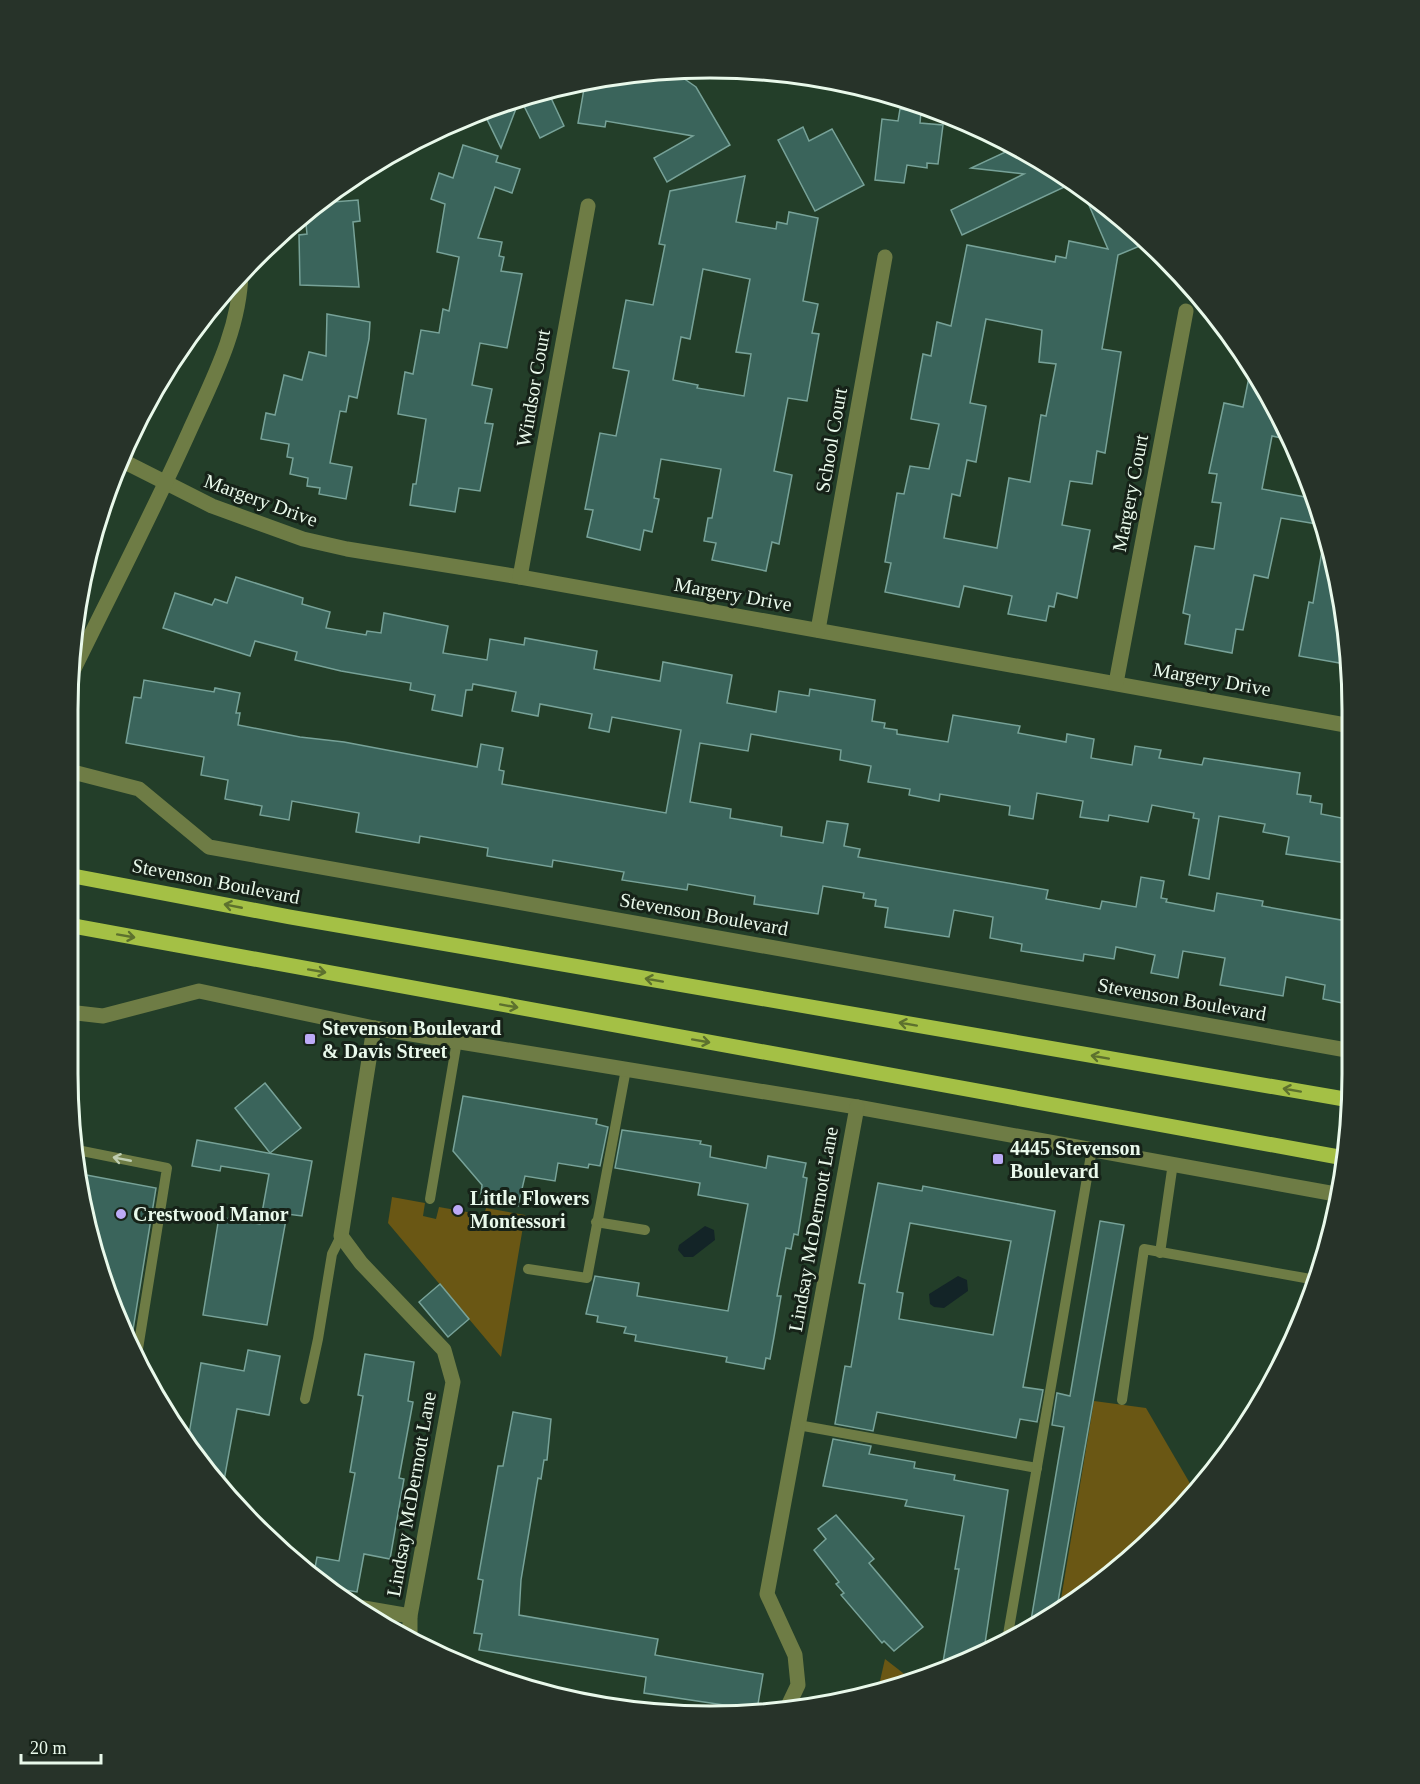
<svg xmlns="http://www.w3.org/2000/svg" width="1420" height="1784" viewBox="0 0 1420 1784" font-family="Georgia,serif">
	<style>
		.green { fill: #6a5714 }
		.water { fill: #132427 }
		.building { fill: #3a645b; stroke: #77a298; stroke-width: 1.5; fill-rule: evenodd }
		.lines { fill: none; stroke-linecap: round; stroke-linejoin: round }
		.service { stroke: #6e7c45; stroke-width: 10 }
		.minor { stroke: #6e7c45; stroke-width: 15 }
		.primary { stroke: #a4c045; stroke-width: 15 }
		.oneway { stroke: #5d712e }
		.oneway2 { stroke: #becdb1 }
		.poi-dot { fill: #bcaaf6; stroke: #162218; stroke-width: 2 }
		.labels { text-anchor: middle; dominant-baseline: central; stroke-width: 6; stroke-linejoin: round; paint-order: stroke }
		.street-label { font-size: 20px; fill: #e9f9eb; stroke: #162218 }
		.poi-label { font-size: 20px; font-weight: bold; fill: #e9f9eb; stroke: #162218; text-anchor: start }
		.rim { fill: none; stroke: #e9f9eb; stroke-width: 3 }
	</style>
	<rect width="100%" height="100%" fill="#233e29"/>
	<!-- green -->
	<g class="green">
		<polygon points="392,1197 425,1203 423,1216 436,1219 439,1207 484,1215 486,1208 525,1215 501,1357 388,1223"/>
		<polygon points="1094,1401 1146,1408 1195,1492 1134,1557 1059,1611"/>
		<polygon points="885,1659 912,1680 877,1694"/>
	</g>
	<!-- water -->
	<g class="water">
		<polygon points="705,1226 714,1230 715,1240 693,1257 684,1257 678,1250 679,1245"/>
		<polygon points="958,1276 967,1280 968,1291 944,1308 934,1307 930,1304 929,1294"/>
	</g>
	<!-- building -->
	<g class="building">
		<polygon points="673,71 696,87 730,145 667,182 654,158 693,136 606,121 605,127 578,123 585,83 626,73"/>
		<polygon points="543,92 547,100 551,98 564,126 540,138 520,98 501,148 483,111 504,101"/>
		<polygon points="900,109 921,112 920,123 943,125 938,164 927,163 927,168 907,165 904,183 875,180 882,119 898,121"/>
		<polygon points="803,127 809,141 832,129 864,185 815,211 778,140"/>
		<polygon points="463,145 498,156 496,162 520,169 512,193 495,187 478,238 502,242 499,256 504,257 501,271 522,274 507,348 480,343 472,385 492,389 485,423 493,424 480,491 459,488 455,512 410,505 413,484 416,484 426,419 398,414 405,372 413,374 421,330 439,333 443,309 449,311 459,257 437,252 445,204 431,199 439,173 453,178"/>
		<polygon points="1016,147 1073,183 962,235 951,210 1024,174 971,168"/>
		<path d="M 745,176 L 736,222 L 776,229 L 777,222 L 787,224 L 789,212 L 818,218 L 803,301 L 818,304 L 812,333 L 819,334 L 807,401 L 788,398 L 774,471 L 792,475 L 779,544 L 772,542 L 766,571 L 712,560 L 716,543 L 704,541 L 708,518 L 712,518 L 721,469 L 661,459 L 654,498 L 659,499 L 652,532 L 644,530 L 640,550 L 587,537 L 593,510 L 585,509 L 600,433 L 616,436 L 629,371 L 613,368 L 626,300 L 653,305 L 665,245 L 659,244 L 670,191 ZM 703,269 L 750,279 L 736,352 L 751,354 L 744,396 L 697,388 L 698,385 L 673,380 L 681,337 L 690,339 Z"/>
		<path d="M 1082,189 L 1101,200 L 1147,243 L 1118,255 L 1102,349 L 1121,352 L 1105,453 L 1097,451 L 1092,484 L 1070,481 L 1062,525 L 1090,530 L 1077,598 L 1057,593 L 1054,607 L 1049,606 L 1046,621 L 1008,614 L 1012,596 L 964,586 L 959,607 L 885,592 L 891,563 L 885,562 L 897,493 L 904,494 L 910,466 L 929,469 L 939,424 L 911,419 L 923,354 L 931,356 L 937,322 L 951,326 L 967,245 L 1055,262 L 1056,256 L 1066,258 L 1069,241 L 1108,249 ZM 986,319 L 1042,330 L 1039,362 L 1056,364 L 1046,416 L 1041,415 L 1030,482 L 1009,478 L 997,548 L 944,538 L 952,494 L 960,496 L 967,460 L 976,462 L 986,406 L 970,403 Z"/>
		<polygon points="358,200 360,221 353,222 359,287 300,285 299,235 307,234 305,214 320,203"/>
		<polygon points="327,314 370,322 369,339 357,398 349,396 346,412 340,411 330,463 352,467 346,499 319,494 320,488 307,486 308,478 290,474 293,458 287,457 289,444 261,439 266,413 275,415 284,375 302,380 309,352 326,356"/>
		<polygon points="1251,367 1267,389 1290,440 1272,436 1262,489 1316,499 1323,525 1281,518 1268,578 1254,575 1243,630 1236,629 1232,653 1185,644 1190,615 1183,613 1195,546 1214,549 1221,503 1212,502 1217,474 1209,473 1224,403 1243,407"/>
		<polygon points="1324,539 1326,539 1351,665 1299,656 1309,602 1313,603"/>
		<polygon points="236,577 303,598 302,604 330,612 326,628 366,635 367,631 381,633 384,613 448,626 443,653 487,660 490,639 524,645 525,638 597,651 594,669 660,681 663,662 732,675 727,703 776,712 779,691 809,696 810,689 875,700 872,721 885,723 884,728 897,730 897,734 948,742 953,715 1020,726 1018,733 1066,742 1067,734 1094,739 1091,758 1132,765 1135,746 1161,750 1159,758 1202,765 1204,758 1300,773 1297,794 1311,796 1310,802 1322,804 1321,814 1352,820 1352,864 1286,854 1289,837 1263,832 1265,824 1219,816 1209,879 1189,875 1199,819 1193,818 1194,813 1152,805 1148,822 1109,815 1108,821 1080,817 1083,801 1037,793 1033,819 1009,815 1010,806 940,794 939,801 909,795 910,789 868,782 871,766 840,760 841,750 751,734 748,751 700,743 690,802 731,809 730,818 782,827 781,836 823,843 827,821 848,824 844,846 860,849 858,857 1048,890 1046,899 1100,909 1102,901 1136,907 1141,877 1164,881 1161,898 1167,899 1166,902 1214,911 1217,893 1263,901 1262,906 1352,922 1352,1005 1323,999 1325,985 1286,977 1283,996 1220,985 1225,958 1183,951 1178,978 1151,973 1155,955 1116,947 1114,959 1084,954 1083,961 1021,951 1022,944 990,938 993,917 954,910 949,937 885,927 888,908 875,906 876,900 863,898 864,893 823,886 818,914 754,904 755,896 688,884 687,890 622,880 624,872 553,860 552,867 487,856 488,848 420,836 419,843 356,832 359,813 292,801 289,820 260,815 262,806 225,799 228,780 201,775 204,757 126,743 134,697 141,698 144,680 214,692 215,688 240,693 236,713 240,713 238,725 300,737 344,742 477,767 481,744 503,748 499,770 504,771 502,784 666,813 681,730 612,717 609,732 589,728 592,714 540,704 538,716 512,711 516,692 473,684 472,690 466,690 462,716 432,710 435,695 410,690 411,683 341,671 295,660 297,652 255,641 250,656 163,628 175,593 212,605 215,599 227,603"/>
		<polygon points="265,1083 301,1128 270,1153 235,1108"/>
		<polygon points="463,1096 597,1119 596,1124 608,1127 600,1166 589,1164 588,1168 558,1163 555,1181 525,1176 518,1206 494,1202 495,1197 481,1194 482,1185 453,1151"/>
		<polygon points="622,1130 701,1141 700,1144 711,1146 710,1157 766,1168 768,1156 806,1163 803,1177 807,1178 798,1235 794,1234 791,1249 786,1248 777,1296 781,1296 774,1337 770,1359 766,1358 764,1369 726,1362 727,1357 635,1341 636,1335 624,1333 626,1327 597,1322 598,1316 586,1314 595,1276 639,1283 637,1296 728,1311 748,1204 698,1195 700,1183 615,1168"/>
		<polygon points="197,1140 312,1161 302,1216 287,1214 267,1325 203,1315 219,1217 260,1224 269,1174 221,1166 220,1171 192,1166"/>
		<polygon points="81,1174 156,1188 131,1342 89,1240"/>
		<path d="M 878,1183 L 922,1191 L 923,1186 L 1055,1211 L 1023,1387 L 1043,1390 L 1037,1422 L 1020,1419 L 1016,1438 L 877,1412 L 873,1431 L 835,1424 L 845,1366 L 851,1367 L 865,1284 L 859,1283 ZM 910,1223 L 1011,1241 L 993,1335 L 899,1319 L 903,1293 L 897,1292 Z"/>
		<polygon points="1100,1221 1124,1225 1056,1613 1029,1632 1064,1427 1052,1425 1057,1393 1070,1396"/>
		<polygon points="440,1284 469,1319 448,1337 419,1302"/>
		<polygon points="248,1350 280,1356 269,1415 237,1409 223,1486 188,1440 201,1363 244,1371"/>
		<polygon points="365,1354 414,1362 408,1401 413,1402 399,1478 404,1479 390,1559 364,1554 357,1592 333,1588 314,1573 317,1557 339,1561 355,1473 350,1472 363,1396 358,1395"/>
		<polygon points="513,1412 551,1419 547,1460 544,1460 541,1479 538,1478 521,1580 519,1615 658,1639 655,1655 763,1674 757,1710 644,1693 646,1677 479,1650 482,1634 474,1633 483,1580 478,1579 498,1466 503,1466"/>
		<polygon points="833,1439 871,1446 869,1454 915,1462 914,1468 955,1475 954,1480 1008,1490 984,1650 942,1668 959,1569 955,1569 964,1516 905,1506 907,1500 823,1486"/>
		<polygon points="836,1515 874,1559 869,1563 923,1627 894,1651 884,1641 882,1643 841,1595 844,1593 836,1584 839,1582 814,1550 826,1539 818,1529"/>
	</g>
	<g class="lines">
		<!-- service -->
		<g class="service">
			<polyline points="77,1150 167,1168 137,1355"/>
			<polyline points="430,1199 457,1041"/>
			<polyline points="596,1222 645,1230"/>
			<polyline points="1160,1253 1173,1163"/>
			<polyline points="528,1269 587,1278 626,1069"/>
			<polyline points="305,1399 318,1339 332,1254 341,1236"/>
			<polyline points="1122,1400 1144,1249 1316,1280"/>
			<polyline points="798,1425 1037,1468"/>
			<polyline points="1007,1640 1092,1149"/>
		</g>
		<!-- minor -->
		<g class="minor">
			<polyline points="121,460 212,506 303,539 347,549 520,577 1351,726"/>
			<polyline points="520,577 588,206"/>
			<polyline points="818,630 885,257"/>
			<polyline points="1116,683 1186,311"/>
			<path d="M 69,686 L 73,671 C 112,591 153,512 189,432 C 212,381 240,329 241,272"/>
			<polyline points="69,771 139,789 209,847 1352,1051"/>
			<polyline points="68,1012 103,1016 199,991 374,1028 857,1107 1341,1195"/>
			<polyline points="374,1028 341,1236 361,1263 444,1350 453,1382 410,1616 410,1639"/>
			<polyline points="358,1607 410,1616"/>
			<polyline points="788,1706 798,1685 795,1655 767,1594 857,1107"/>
		</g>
		<!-- primary -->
		<g class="primary">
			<polyline points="68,875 290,917 1350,1100"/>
			<polyline points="68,925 1344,1158"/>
		</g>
	</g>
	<!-- one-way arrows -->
	<defs><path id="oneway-shaft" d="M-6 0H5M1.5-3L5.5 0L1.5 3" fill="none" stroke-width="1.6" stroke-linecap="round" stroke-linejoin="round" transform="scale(1.5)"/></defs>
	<g class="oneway">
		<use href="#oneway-shaft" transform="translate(233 906) rotate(-169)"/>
		<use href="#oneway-shaft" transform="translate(126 936) rotate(10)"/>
		<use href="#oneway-shaft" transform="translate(317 971) rotate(10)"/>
		<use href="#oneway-shaft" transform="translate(654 980) rotate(-170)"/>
		<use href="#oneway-shaft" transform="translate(509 1006) rotate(10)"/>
		<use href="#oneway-shaft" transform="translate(908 1024) rotate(-170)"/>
		<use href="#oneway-shaft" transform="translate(701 1041) rotate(10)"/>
		<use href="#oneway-shaft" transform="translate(1100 1057) rotate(-170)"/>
		<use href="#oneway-shaft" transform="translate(1292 1090) rotate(-170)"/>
	</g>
	<use class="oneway2" href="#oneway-shaft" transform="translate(122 1159) rotate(-169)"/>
	<!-- markers -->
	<g class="poi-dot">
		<rect x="304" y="1033" width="12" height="12" rx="3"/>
		<rect x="992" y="1153" width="12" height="12" rx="3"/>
		<circle cx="458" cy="1210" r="6"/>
		<circle cx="121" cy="1214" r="6"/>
	</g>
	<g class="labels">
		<!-- street labels -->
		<g class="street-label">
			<text transform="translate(533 388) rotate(-80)">Windsor Court</text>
			<text transform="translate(831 440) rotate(-80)">School Court</text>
			<text transform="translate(1130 493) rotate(-79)">Margery Court</text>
			<text transform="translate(261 500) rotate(20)">Margery Drive</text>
			<text transform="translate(733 594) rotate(10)">Margery Drive</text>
			<text transform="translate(1212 679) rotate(10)">Margery Drive</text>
			<text transform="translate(216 881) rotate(11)">Stevenson Boulevard</text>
			<text transform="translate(704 914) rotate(10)">Stevenson Boulevard</text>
			<text transform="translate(1182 999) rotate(10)">Stevenson Boulevard</text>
			<text transform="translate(813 1229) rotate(-80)">Lindsay McDermott Lane</text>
			<text transform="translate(411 1494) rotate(-80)">Lindsay McDermott Lane</text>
		</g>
		<!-- poi labels -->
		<g class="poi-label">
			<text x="322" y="1028">Stevenson Boulevard<tspan x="322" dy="23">&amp; Davis Street</tspan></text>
			<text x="1010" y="1148">4445 Stevenson<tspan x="1010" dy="23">Boulevard</tspan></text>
			<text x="470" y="1198">Little Flowers<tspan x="470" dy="23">Montessori</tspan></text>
			<text x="133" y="1214">Crestwood Manor</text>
		</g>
	</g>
	<!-- crop -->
	<path d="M0 0H1420V1784H0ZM710 78H710A632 632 0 0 1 1342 710V1074A632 632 0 0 1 710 1706H710A632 632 0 0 1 78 1074V710A632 632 0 0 1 710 78Z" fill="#273329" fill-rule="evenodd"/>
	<path class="rim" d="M710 78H710A632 632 0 0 1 1342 710V1074A632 632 0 0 1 710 1706H710A632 632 0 0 1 78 1074V710A632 632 0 0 1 710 78Z"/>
	<!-- scale -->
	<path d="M21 1754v9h80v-9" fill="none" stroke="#e9f9eb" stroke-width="3"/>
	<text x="30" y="1754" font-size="18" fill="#e9f9eb" stroke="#162218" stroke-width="4.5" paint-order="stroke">20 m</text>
</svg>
